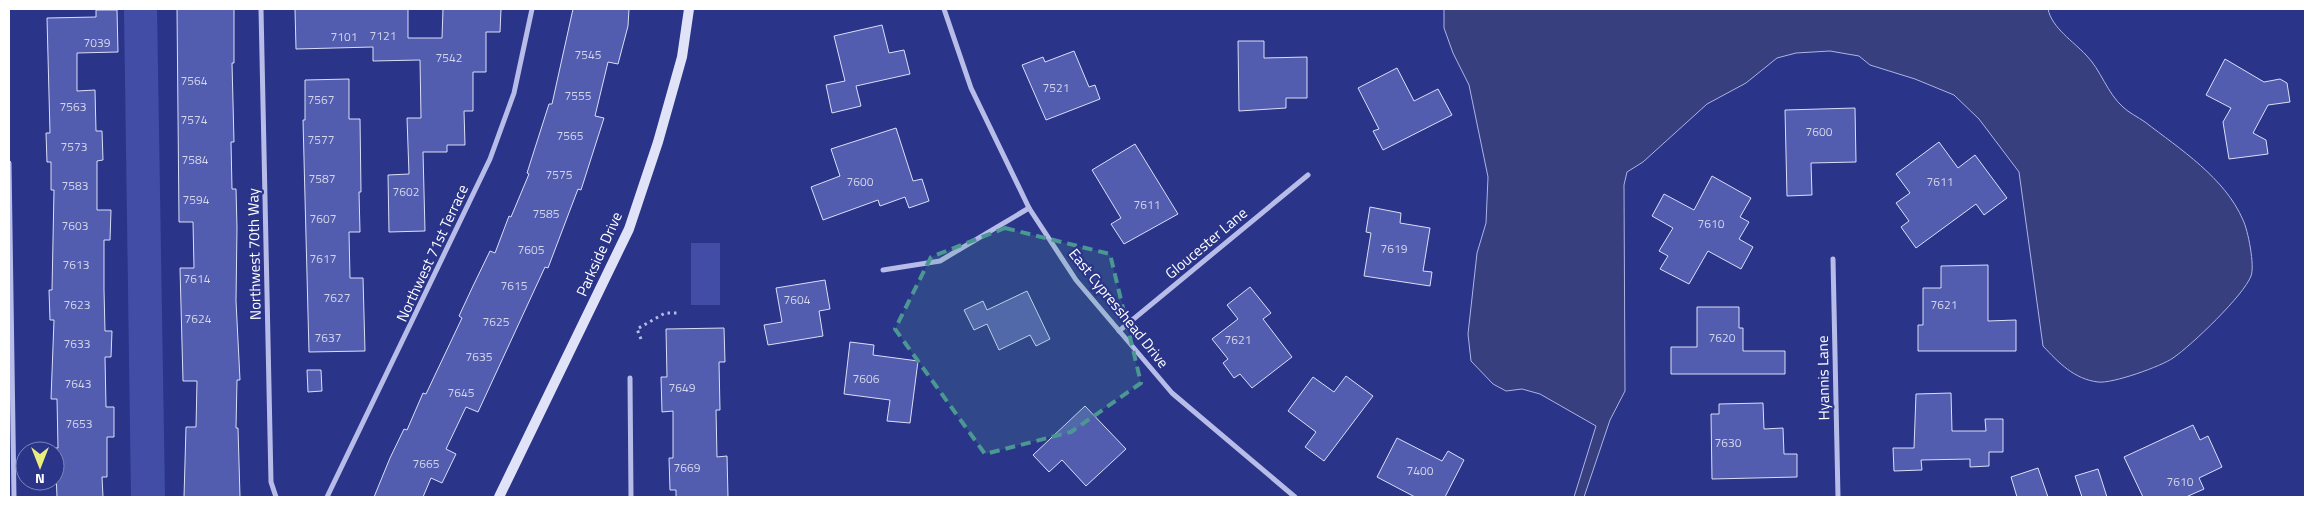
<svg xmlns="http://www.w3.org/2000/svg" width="2314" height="506" viewBox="0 0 2314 506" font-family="'Titillium Web',sans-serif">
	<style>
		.green { fill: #424ea6 }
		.water { fill: #383f7e; stroke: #acb4e8 }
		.building { fill: #535daf; stroke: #dadef7 }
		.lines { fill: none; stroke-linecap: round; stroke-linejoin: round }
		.path { stroke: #b7bde8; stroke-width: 3; stroke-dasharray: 2.5 4; stroke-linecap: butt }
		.street { stroke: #b7bde8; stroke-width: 5 }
		.secondary { stroke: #e0e3f7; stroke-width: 10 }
		.marked { fill: #4b9892; fill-opacity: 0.2; stroke: #4b9892; stroke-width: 4; stroke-dasharray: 10 6; stroke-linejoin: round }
		.labels { text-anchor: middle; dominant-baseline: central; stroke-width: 4.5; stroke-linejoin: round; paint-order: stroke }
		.number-label { font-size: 12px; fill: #d4d6eb }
		.street-label { font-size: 15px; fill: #fff; stroke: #2a3488 }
	</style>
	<rect width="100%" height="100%" fill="#2a3488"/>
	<!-- green -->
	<g class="green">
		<polygon points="124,9 157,9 165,497 131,497"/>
		<rect x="691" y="243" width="29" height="62"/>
	</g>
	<!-- water -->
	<path class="water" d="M 1444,9 L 2048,9 C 2052,28 2073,41 2086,55 C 2101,70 2107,93 2123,107 C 2129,113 2138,117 2145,122 C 2180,149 2225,178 2243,220 C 2248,230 2255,266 2251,276 C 2244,295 2192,345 2173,358 C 2162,366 2112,384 2098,382 C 2074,379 2059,363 2043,346 L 2019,172 L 1979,119 L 1954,95 L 1915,79 L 1870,65 L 1859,56 L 1830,51 L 1796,53 L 1777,58 L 1746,83 L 1707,104 L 1643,162 L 1627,172 L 1624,185 L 1625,391 L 1610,420 L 1584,497 L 1574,497 L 1596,426 L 1540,394 L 1522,389 L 1506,391 L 1493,384 L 1471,361 L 1468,334 L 1477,253 L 1486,223 L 1488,177 L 1469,85 L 1453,53 L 1444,28 Z"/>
	<!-- building -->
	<g class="building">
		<polygon points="177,9 234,9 234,63 232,63 234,142 231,142 232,189 236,189 237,228 236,301 240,380 237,380 236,428 238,428 240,497 184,497 186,427 196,427 197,381 183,381 180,268 194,268 193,222 179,222"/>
		<polygon points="295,9 408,9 408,38 442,38 443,9 501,9 500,32 486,32 486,72 473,72 473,111 464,111 465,145 447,145 447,152 423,152 425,231 389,232 388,175 409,174 407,118 421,118 420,60 373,61 373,47 296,49"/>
		<polygon points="573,9 629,9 628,26 618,64 608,62 595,116 604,118 581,190 578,189 548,268 545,267 478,412 466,407 446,449 456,454 442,483 431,478 423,497 374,497 390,458 404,429 407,430 423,393 426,394 462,318 459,316 473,286 490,251 495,253 509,216 511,217 529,174 527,173 549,104 552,104"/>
		<polygon points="96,10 117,10 118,52 77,53 77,91 95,90 96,131 102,131 103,160 97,161 97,210 111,210 110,240 104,240 104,290 105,331 112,331 111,357 105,357 106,407 114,407 114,437 107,437 107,477 102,477 103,497 57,497 55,448 58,448 57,399 51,399 54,320 50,320 49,290 52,290 54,190 51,190 51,162 47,162 46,133 50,133 47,18 96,17"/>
		<polygon points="882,25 889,53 904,50 910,74 856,86 861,106 832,113 826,85 845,81 834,36"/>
		<polygon points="1238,41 1264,41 1264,58 1307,57 1307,98 1286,98 1286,108 1239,111"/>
		<polygon points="1074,51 1089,87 1095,85 1100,99 1046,120 1022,65 1043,57 1045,62"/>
		<polygon points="2225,59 2264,82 2280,79 2287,83 2290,102 2268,105 2253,133 2266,140 2268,154 2229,159 2223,122 2231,108 2206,95"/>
		<polygon points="1397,68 1414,101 1438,89 1452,115 1383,150 1373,131 1379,129 1358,88"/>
		<polygon points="349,79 349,119 360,119 361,192 359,192 360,232 349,232 350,278 363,278 365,351 309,352 303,120 305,120 305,80"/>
		<polygon points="1855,108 1856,162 1811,163 1812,195 1787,196 1785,110"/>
		<polygon points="896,128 913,181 922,179 929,201 909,208 905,197 880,206 878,200 823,220 811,187 840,176 831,149"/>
		<polygon points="1939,142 1958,168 1975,155 2007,198 1984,215 1976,204 1916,248 1901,227 1909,221 1896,203 1910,193 1896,174"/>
		<polygon points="1135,144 1178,214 1124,244 1111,224 1121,218 1092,170"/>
		<polygon points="1712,176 1751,198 1740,217 1749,222 1739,239 1753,247 1741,269 1708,251 1689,284 1660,269 1668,256 1659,251 1673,228 1652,216 1664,194 1694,210"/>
		<polygon points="1370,207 1401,213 1400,223 1430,228 1423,271 1432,272 1430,286 1364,276 1371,233 1366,232"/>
		<polygon points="1988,265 1988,321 2016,320 2016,351 1918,351 1918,325 1923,325 1923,288 1941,288 1941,266"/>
		<polygon points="825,280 830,309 819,311 823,336 768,345 764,325 782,322 776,288"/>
		<polygon points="1250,287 1271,313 1263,319 1292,357 1252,388 1240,374 1234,378 1223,363 1228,359 1212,339 1238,319 1227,305"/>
		<polygon points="1027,291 1050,339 1036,346 1030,335 999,350 987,324 974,330 964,310 983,301 987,310"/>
		<polygon points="1697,307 1739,307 1739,328 1743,328 1743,351 1785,351 1785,374 1671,374 1671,347 1697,347"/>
		<polygon points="724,328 725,362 719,362 720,410 716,410 717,457 727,456 728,497 676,497 676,490 670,490 669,458 673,458 673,411 662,412 661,377 667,377 666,329"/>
		<polygon points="850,342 874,345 873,355 918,361 910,423 887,421 890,400 844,394"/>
		<polygon points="307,370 321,370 322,391 308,392"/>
		<polygon points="1346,376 1373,396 1324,461 1305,447 1316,432 1288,411 1313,377 1334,392"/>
		<polygon points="1951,393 1952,431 1986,431 1985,419 2003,419 2003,452 1989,452 1989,466 1970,467 1970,459 1921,460 1922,470 1894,471 1893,448 1914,448 1916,394"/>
		<polygon points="1763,403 1764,429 1783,428 1784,454 1797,454 1797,477 1712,479 1711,414 1719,414 1719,404"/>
		<polygon points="1085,406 1126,449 1086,486 1062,460 1049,472 1033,455"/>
		<polygon points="2193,425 2200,440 2208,436 2222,467 2199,478 2204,489 2186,497 2143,497 2124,457"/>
		<polygon points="1397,438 1442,461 1448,451 1464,460 1445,497 1415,497 1377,477"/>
		<polygon points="2038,468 2048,497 2017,497 2011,477"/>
		<polygon points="2098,469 2107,497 2082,497 2075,476"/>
	</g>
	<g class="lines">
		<!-- path -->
		<polyline class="path" points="641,339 637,329 665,313 680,313"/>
		<!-- street -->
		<g class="street">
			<polyline points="261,9 271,482 276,497"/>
			<polyline points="944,9 971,88 1029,208 1076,280 1172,393 1295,497"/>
			<polyline points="9,163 14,497"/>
			<polyline points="1833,259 1838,497"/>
			<polyline points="883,270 940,261 1029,208"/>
			<polyline points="1119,331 1308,175"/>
			<polyline points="630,378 631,497"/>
			<polyline points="327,497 490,159 514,93 532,9"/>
		</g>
		<!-- secondary -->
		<polyline class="secondary" points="499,497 629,229 658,142 682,57 689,9"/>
	</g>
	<!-- marked area -->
	<path class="marked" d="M 1005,228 L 1110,254 L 1141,383 L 1071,432 L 985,454 L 895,329 L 931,257 Z"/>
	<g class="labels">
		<!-- number labels -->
		<g class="number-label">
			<text x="383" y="35">7121</text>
			<text x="344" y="36">7101</text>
			<text x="97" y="42">7039</text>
			<text x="588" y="54">7545</text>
			<text x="449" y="57">7542</text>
			<text x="194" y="80">7564</text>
			<text x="1056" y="87">7521</text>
			<text x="578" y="95">7555</text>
			<text x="321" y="99">7567</text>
			<text x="73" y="106">7563</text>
			<text x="194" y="119">7574</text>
			<text x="1819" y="131">7600</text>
			<text x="570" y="135">7565</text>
			<text x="321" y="139">7577</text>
			<text x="74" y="146">7573</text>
			<text x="195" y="159">7584</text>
			<text x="559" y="174">7575</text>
			<text x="322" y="178">7587</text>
			<text x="860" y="181">7600</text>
			<text x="1940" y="181">7611</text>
			<text x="75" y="185">7583</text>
			<text x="406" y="191">7602</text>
			<text x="196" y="199">7594</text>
			<text x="1147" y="204">7611</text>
			<text x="546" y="213">7585</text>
			<text x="323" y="218">7607</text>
			<text x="1711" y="223">7610</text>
			<text x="75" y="225">7603</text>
			<text x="1394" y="248">7619</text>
			<text x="531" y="249">7605</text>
			<text x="323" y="258">7617</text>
			<text x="76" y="264">7613</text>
			<text x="197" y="278">7614</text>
			<text x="514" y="285">7615</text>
			<text x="337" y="297">7627</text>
			<text x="797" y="299">7604</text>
			<text x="77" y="304">7623</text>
			<text x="1944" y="304">7621</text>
			<text x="198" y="318">7624</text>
			<text x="496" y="321">7625</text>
			<text x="328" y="337">7637</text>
			<text x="1722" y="337">7620</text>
			<text x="1238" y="339">7621</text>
			<text x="77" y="343">7633</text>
			<text x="479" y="356">7635</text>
			<text x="866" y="378">7606</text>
			<text x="78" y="383">7643</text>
			<text x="682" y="387">7649</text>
			<text x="461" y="392">7645</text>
			<text x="79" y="423">7653</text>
			<text x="1728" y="442">7630</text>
			<text x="426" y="463">7665</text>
			<text x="687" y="467">7669</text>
			<text x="1420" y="470">7400</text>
			<text x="2180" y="481">7610</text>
		</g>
		<!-- street labels -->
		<g class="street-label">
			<text transform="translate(1206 243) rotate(-40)">Gloucester Lane</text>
			<text transform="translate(432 253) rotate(-65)">Northwest 71st Terrace</text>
			<text transform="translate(254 254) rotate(-91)">Northwest 70th Way</text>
			<text transform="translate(599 254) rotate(-66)">Parkside Drive</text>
			<text transform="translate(1119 308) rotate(51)">East Cypresshead Drive</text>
			<text transform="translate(1823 378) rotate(-91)">Hyannis Lane</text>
		</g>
	</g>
	<!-- border -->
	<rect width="2314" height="506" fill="none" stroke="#ffffff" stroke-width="20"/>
	<!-- north arrow -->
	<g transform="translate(40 466) rotate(180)"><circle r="24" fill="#2a3488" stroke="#7f85b8"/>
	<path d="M0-4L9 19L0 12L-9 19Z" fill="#eaee7e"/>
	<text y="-8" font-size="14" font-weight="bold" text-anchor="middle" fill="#ffffff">N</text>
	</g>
</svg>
